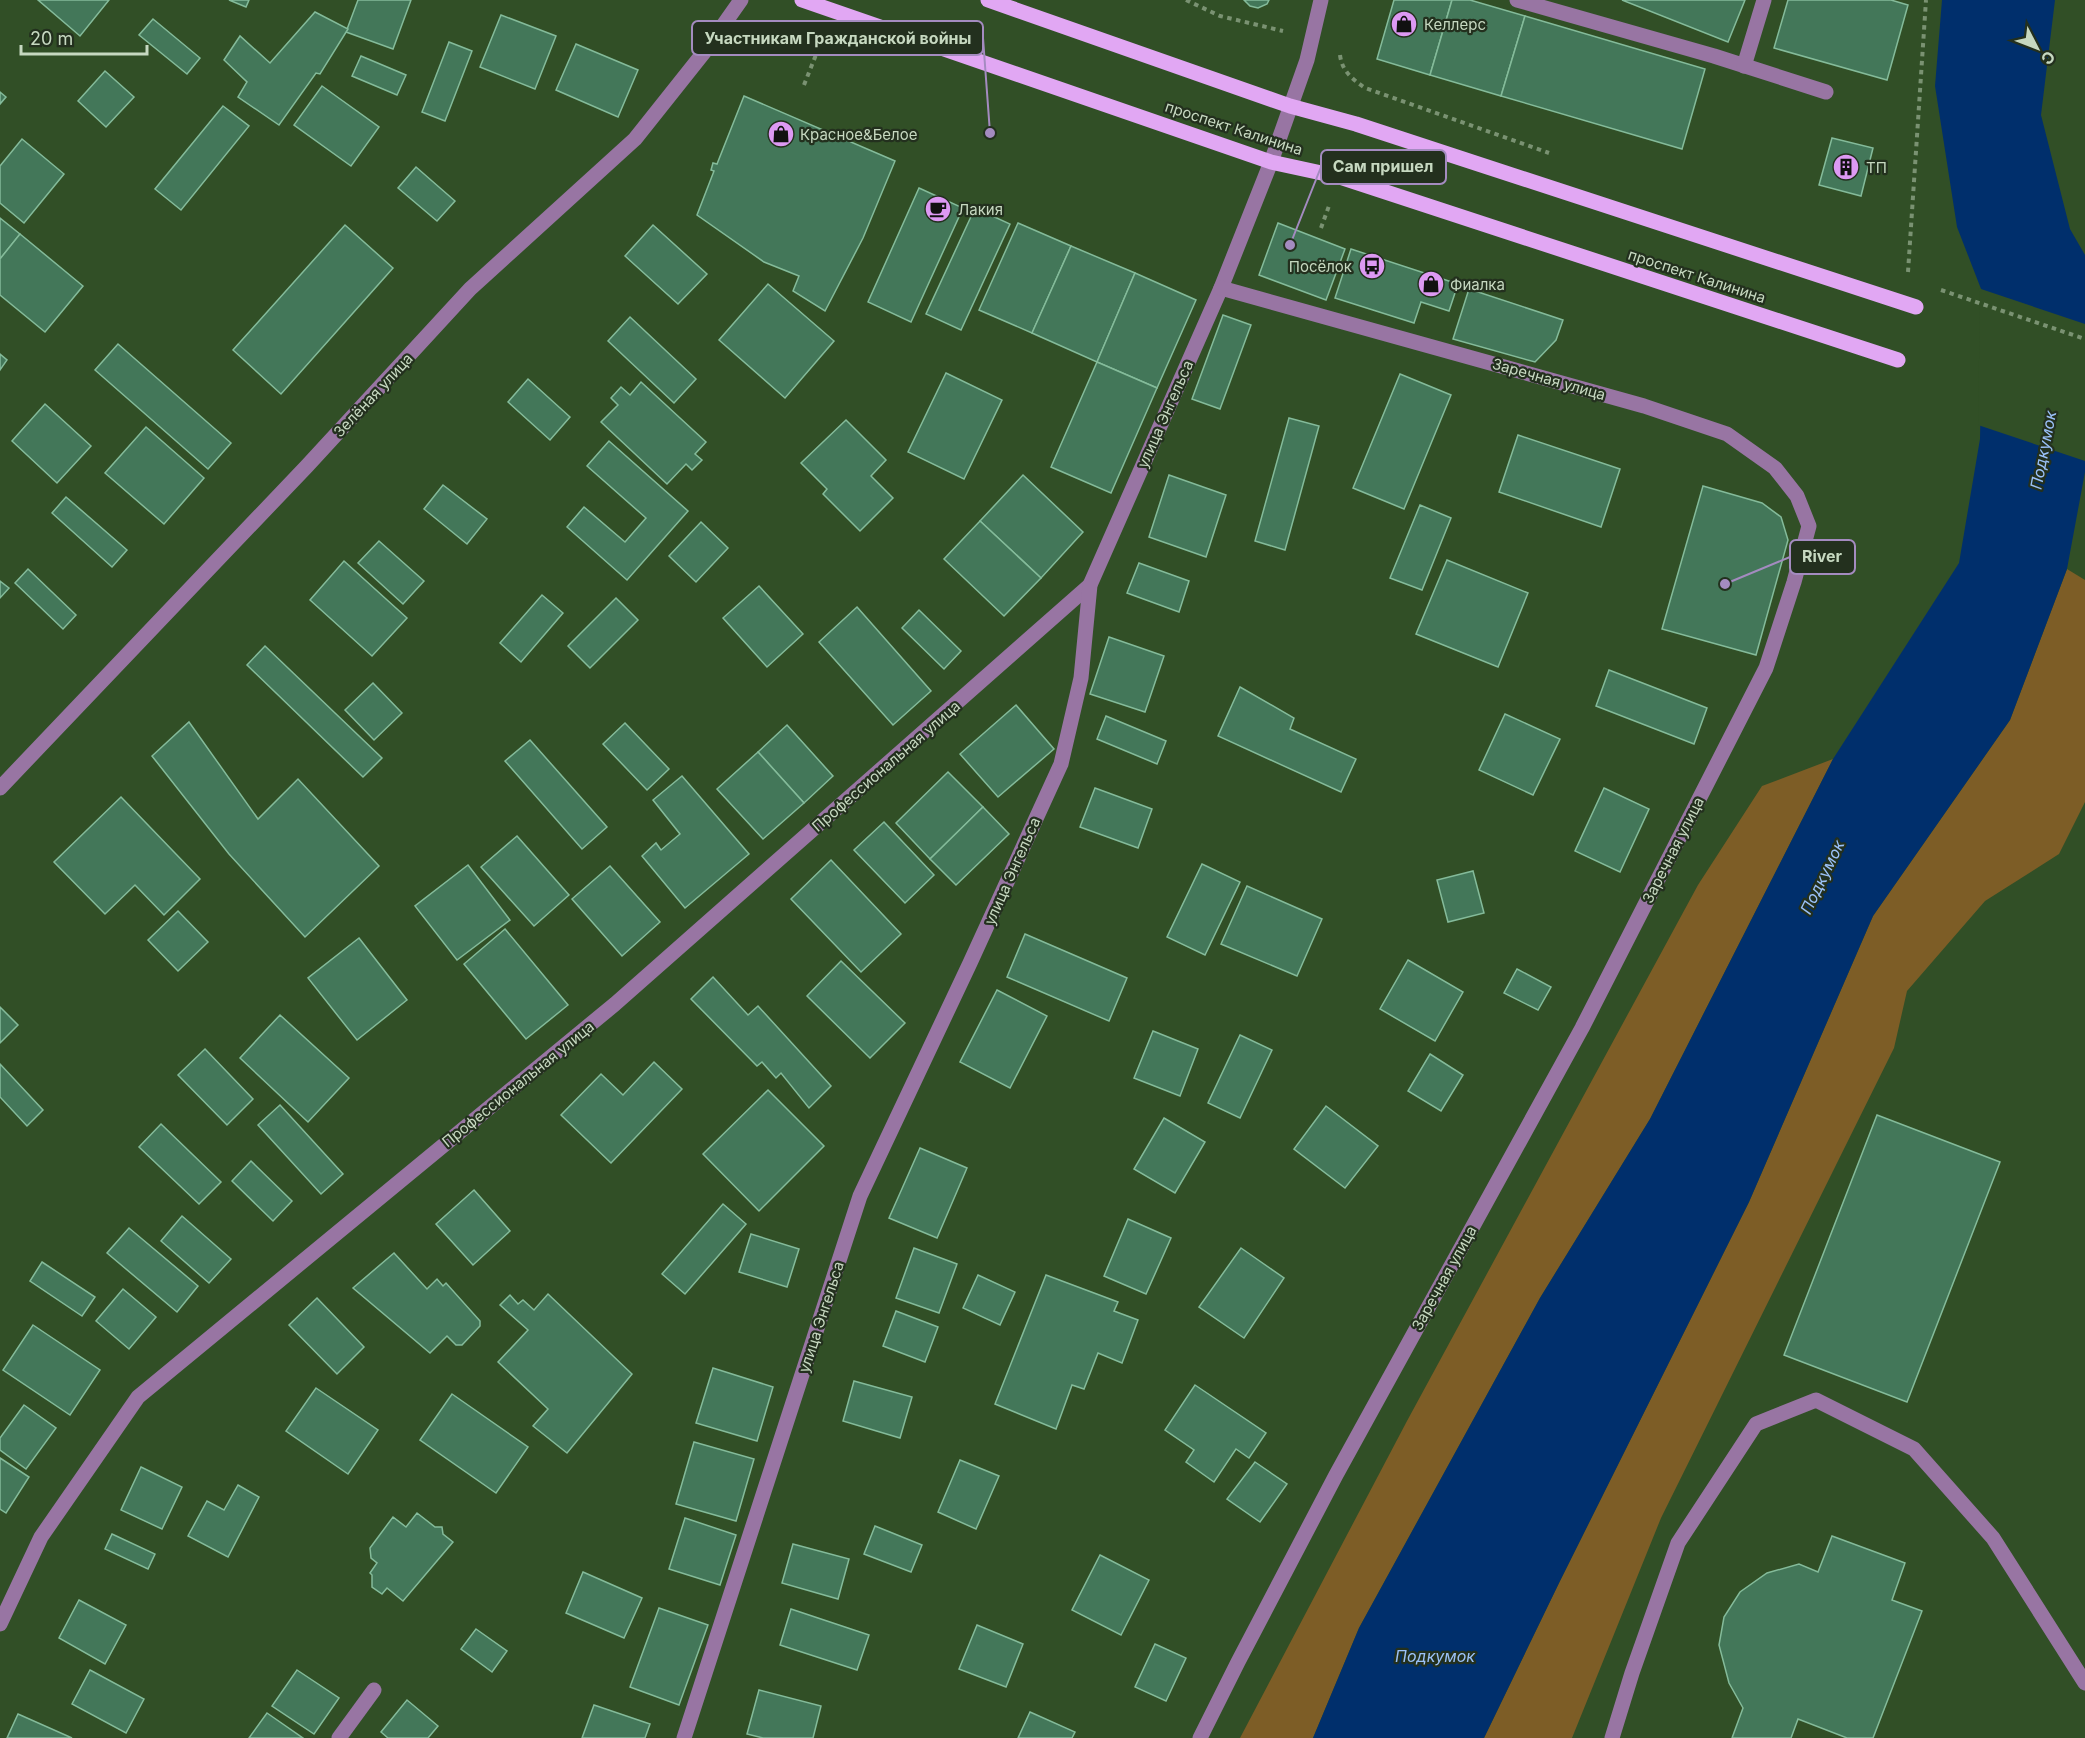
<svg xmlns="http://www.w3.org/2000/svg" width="2085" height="1738" viewBox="0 0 2085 1738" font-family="Inter,sans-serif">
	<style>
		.green { fill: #7d5d26 }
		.water { fill: #002f6c }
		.pier { fill: #314f26 }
		.building { fill: #437759; stroke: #84bb9a; stroke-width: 1.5 }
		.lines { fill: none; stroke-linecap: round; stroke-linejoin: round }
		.path { stroke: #7a9272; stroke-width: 4; stroke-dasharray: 4.5 4.5; stroke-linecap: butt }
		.minor { stroke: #9875a3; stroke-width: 15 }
		.major { stroke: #e1a7f3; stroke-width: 15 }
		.labels { text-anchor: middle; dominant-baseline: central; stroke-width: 4.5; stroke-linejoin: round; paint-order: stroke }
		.poi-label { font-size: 15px; fill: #c6d8c0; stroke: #23301e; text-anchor: start }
		.street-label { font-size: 15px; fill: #c6d8c0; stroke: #23301e }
		.water-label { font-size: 16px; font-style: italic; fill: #9bc1f8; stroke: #23301e }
		.leader { fill: none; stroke: #a48bc0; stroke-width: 2 }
		.callout-dot { fill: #a48bc0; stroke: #23301e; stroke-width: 2 }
		.callout { fill: #23301e; stroke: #a48bc0; stroke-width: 2 }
		.callout-label { font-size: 16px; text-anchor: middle; font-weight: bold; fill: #c6d8c0 }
	</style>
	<rect width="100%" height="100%" fill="#314f26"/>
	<!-- green -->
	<g class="green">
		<polygon points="2067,569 2085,580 2085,802 2059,854 1985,901 1907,991 1894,1048 1661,1518 1572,1738 1484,1738 1559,1583 1749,1202 1873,916 2010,720"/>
		<polygon points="1833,759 1650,1119 1540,1298 1359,1628 1313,1738 1240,1738 1407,1421 1698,885 1762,786"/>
	</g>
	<!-- water -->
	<polygon class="water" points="1942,0 2055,0 2041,115 2070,229 2085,255 2085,472 2067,569 2010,720 1873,916 1749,1202 1559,1583 1484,1738 1313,1738 1359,1628 1540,1298 1650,1119 1833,759 1959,563 1980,439 1983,294 1957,227 1935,86"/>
	<!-- pier -->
	<polygon class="pier" points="1978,288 2085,324 2085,461 1978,425 1980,294"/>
	<!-- building -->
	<g class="building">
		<polygon points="38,0 109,0 80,36"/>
		<polygon points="229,0 249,0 246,7"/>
		<polygon points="358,0 411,0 393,49 346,32"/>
		<polygon points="1244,0 1269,0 1267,4 1258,8 1250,6"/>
		<polygon points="1394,0 1452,0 1430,75 1377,59"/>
		<polygon points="1452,0 1470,0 1525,16 1501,96 1430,75"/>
		<polygon points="1622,0 1745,0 1728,42"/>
		<polygon points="1788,0 1891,0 1908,5 1887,80 1774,48"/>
		<polygon points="315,12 348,29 320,74 316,73 279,125 238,97 247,82 224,60 240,36 270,63"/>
		<polygon points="501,15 556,36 535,89 480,67"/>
		<polygon points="1525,16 1705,69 1682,149 1501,96"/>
		<polygon points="153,19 200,58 187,74 139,35"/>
		<polygon points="449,42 472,51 445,121 422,112"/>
		<polygon points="576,44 638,70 618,117 556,90"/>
		<polygon points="361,56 406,75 397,95 352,76"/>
		<polygon points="105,71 134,97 106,127 78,101"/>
		<polygon points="322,86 379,127 351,166 294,125"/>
		<polygon points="0,92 6,97 0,104"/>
		<polygon points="744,96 895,161 863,238 825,311 793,291 799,276 764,262 697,215 714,171 711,170 713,163 717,164"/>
		<polygon points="223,106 249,126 181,210 155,189"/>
		<polygon points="1832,138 1873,148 1861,196 1819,185"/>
		<polygon points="22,139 64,174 24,223 0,203 0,166"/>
		<polygon points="416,167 455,201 437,221 398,188"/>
		<polygon points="919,188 963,208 911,322 868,302"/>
		<polygon points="975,208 1010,224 961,330 926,314"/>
		<polygon points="0,218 20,234 0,259"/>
		<polygon points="1018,223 1071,246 1032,333 979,310"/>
		<polygon points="1278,223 1345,249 1326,300 1259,275"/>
		<polygon points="345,225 393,268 281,394 233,350"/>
		<polygon points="653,225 707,274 678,304 625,256"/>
		<polygon points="20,234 83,286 45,332 0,295 0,259"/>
		<polygon points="1071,246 1135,273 1097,362 1032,333"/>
		<polygon points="1351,249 1458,284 1449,311 1421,302 1414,323 1335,298"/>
		<polygon points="1135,273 1196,300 1157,388 1097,362"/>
		<polygon points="768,284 834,341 785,398 719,340"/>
		<polygon points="1469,289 1563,320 1556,340 1535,362 1453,339"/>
		<polygon points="1223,315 1251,325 1220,409 1192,399"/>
		<polygon points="630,317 696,379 674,403 608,341"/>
		<polygon points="118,344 231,443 208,469 95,370"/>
		<polygon points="0,354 7,360 0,370"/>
		<polygon points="1097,362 1157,388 1111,493 1051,467"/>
		<polygon points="946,373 1002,400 964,479 908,452"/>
		<polygon points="1400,374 1451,395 1404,509 1353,488"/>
		<polygon points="528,379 570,417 550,440 508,402"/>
		<polygon points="641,382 706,442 695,454 702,460 692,470 686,464 667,484 601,422 618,405 611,398 621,387 630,395"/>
		<polygon points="45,404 91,446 57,483 12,441"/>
		<polygon points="1289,418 1319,426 1285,550 1255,541"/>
		<polygon points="846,420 886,460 871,476 893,498 860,531 823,494 827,489 801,463"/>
		<polygon points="146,427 204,478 164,524 105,473"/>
		<polygon points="1518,435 1620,469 1601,527 1499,492"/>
		<polygon points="609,441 688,511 627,580 567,527 584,507 625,542 646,518 587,466"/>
		<polygon points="1023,475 1083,532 1041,578 980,521"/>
		<polygon points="1169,475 1226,495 1206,557 1149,537"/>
		<polygon points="443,485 487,519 467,544 424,509"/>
		<polygon points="1703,486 1762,503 1781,517 1788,540 1756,655 1662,629"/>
		<polygon points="66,497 127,550 112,567 52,513"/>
		<polygon points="1420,505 1451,518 1422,590 1390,578"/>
		<polygon points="980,521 1041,578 1004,616 944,559"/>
		<polygon points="701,522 728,548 696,582 669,556"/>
		<polygon points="379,541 424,581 403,604 358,563"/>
		<polygon points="1447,560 1528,593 1498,667 1416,634"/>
		<polygon points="344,561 407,618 372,656 310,600"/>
		<polygon points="1139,563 1189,581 1179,612 1127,593"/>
		<polygon points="28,569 76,615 63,629 15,583"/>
		<polygon points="0,581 9,588 0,598"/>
		<polygon points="759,586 803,634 767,667 723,618"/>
		<polygon points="542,595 563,613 521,662 500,643"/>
		<polygon points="616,598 638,620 590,668 568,646"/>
		<polygon points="857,607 931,691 893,725 819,642"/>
		<polygon points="919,610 961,651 944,669 902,628"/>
		<polygon points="1109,637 1164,656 1145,712 1090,694"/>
		<polygon points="265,646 382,758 363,777 247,665"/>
		<polygon points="1609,670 1707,708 1694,744 1596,706"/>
		<polygon points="373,683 402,713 374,740 345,710"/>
		<polygon points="1240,687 1294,718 1290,729 1356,759 1341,792 1218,736"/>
		<polygon points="1016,705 1054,749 998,797 960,754"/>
		<polygon points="1505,714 1560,739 1533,795 1479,770"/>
		<polygon points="1106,716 1166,741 1157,764 1097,739"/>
		<polygon points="189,722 258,819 298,779 379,866 305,937 229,854 152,756"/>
		<polygon points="625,723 669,769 647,790 603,744"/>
		<polygon points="787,725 833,776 804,803 758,752"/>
		<polygon points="530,740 607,827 582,849 505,761"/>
		<polygon points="758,752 804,803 763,839 717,789"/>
		<polygon points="948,772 983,807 930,859 896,823"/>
		<polygon points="682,776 749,854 685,908 642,856 656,843 661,850 680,834 653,800"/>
		<polygon points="1095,788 1152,809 1138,848 1080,827"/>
		<polygon points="1604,788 1649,809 1620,872 1575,851"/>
		<polygon points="121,797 200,879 164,915 135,885 105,914 54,862"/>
		<polygon points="983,807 1009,834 956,885 930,859"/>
		<polygon points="884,822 934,875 905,903 854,850"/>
		<polygon points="517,836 569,895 534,926 481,867"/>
		<polygon points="831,860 901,934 861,972 791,899"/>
		<polygon points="1202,864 1240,882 1205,955 1167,937"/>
		<polygon points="468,865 510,920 457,960 415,906"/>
		<polygon points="610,866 660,922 622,956 572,899"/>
		<polygon points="1473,871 1484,913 1448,922 1437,880"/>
		<polygon points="1247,886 1322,919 1297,976 1221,944"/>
		<polygon points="178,911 208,942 178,971 148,940"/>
		<polygon points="505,929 568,1005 526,1039 464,964"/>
		<polygon points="1025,934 1127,978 1109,1021 1007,977"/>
		<polygon points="359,938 407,1000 357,1040 308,978"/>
		<polygon points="1408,960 1463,992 1435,1041 1380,1009"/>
		<polygon points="841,961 905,1023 870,1058 807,996"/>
		<polygon points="1517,969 1551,987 1538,1010 1504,993"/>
		<polygon points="713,977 748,1015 758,1006 831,1086 809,1108 781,1073 776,1078 762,1062 757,1066 691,999"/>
		<polygon points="997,990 1047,1016 1010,1088 960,1062"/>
		<polygon points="0,1007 18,1025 0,1043"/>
		<polygon points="280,1015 349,1078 308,1122 240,1058"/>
		<polygon points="1153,1031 1198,1049 1180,1096 1134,1078"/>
		<polygon points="1240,1035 1272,1050 1240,1118 1208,1103"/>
		<polygon points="205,1049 253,1099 227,1125 178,1075"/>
		<polygon points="1430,1054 1463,1075 1441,1111 1408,1091"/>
		<polygon points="654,1062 682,1089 611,1163 561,1115 601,1074 623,1095"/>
		<polygon points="0,1064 43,1110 27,1126 0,1097"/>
		<polygon points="768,1090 824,1146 759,1211 703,1154"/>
		<polygon points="280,1105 343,1174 321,1194 258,1125"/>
		<polygon points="1326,1106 1378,1146 1345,1188 1294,1149"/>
		<polygon points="1877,1115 2000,1162 1907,1402 1784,1355"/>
		<polygon points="1164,1118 1205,1142 1175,1193 1134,1169"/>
		<polygon points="161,1124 221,1182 199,1204 139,1147"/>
		<polygon points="920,1148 967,1168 937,1238 889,1218"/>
		<polygon points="251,1161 292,1201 273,1221 232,1181"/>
		<polygon points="474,1190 510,1231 473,1265 436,1224"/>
		<polygon points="723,1204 746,1224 685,1294 662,1274"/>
		<polygon points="182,1216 231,1259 209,1283 161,1241"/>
		<polygon points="1128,1219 1171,1238 1146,1294 1104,1276"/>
		<polygon points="129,1228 198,1286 177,1312 107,1253"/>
		<polygon points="751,1234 799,1249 787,1287 739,1272"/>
		<polygon points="914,1248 957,1264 939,1313 896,1298"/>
		<polygon points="1241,1248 1284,1278 1244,1338 1199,1307"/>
		<polygon points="394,1253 427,1289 437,1279 443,1286 446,1283 480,1321 480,1326 462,1345 456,1345 447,1336 430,1353 353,1288"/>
		<polygon points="42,1262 95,1297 82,1316 30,1281"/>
		<polygon points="978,1275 1015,1292 1000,1325 963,1308"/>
		<polygon points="1046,1275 1118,1302 1114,1311 1138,1320 1122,1363 1098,1353 1084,1389 1072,1385 1056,1429 995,1404"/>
		<polygon points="123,1289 156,1317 129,1349 96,1321"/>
		<polygon points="548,1294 632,1374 567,1453 533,1426 548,1409 498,1362 528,1330 500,1305 510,1295 518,1304 523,1300 534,1310"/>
		<polygon points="317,1298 364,1347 337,1374 289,1325"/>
		<polygon points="896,1311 938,1327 925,1362 883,1346"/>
		<polygon points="33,1325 100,1370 70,1415 3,1370"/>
		<polygon points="713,1368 773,1387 757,1441 696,1423"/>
		<polygon points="854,1381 912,1397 900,1438 843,1421"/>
		<polygon points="1195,1385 1266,1433 1249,1458 1236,1449 1214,1482 1186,1462 1194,1450 1165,1430"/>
		<polygon points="316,1388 378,1430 348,1474 286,1431"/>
		<polygon points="452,1394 528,1447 496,1493 420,1440"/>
		<polygon points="24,1405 56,1428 26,1469 0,1450 0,1438"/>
		<polygon points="694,1442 754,1459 736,1521 676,1504"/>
		<polygon points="0,1458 29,1477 6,1513 0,1509"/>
		<polygon points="960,1460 999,1476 976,1529 938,1512"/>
		<polygon points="1255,1462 1287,1484 1260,1522 1227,1499"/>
		<polygon points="141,1467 182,1487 162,1529 121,1510"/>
		<polygon points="238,1485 259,1497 228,1557 188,1536 207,1501 224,1510"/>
		<polygon points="417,1513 435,1527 442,1527 443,1534 453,1542 403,1601 387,1588 382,1594 372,1587 372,1575 370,1573 377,1563 371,1558 370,1548 393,1517 406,1527"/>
		<polygon points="685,1518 736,1535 720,1585 669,1569"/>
		<polygon points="875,1526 922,1545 911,1572 864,1554"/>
		<polygon points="112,1534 155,1554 148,1569 105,1549"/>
		<polygon points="1832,1536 1905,1563 1892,1600 1922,1611 1873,1738 1847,1738 1798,1719 1791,1738 1732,1738 1743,1708 1729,1683 1719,1645 1724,1617 1740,1592 1767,1573 1799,1564 1818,1572"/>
		<polygon points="793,1544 849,1559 838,1599 782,1583"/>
		<polygon points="1100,1555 1149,1580 1121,1635 1072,1610"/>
		<polygon points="583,1572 642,1598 624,1638 566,1613"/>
		<polygon points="79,1600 126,1625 105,1664 59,1638"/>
		<polygon points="659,1608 708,1625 679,1705 630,1687"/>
		<polygon points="791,1609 869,1635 857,1670 780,1645"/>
		<polygon points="977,1625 1023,1644 1006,1687 959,1669"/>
		<polygon points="476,1629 507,1651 492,1672 461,1649"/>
		<polygon points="1155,1644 1186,1658 1166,1701 1135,1687"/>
		<polygon points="90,1670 144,1699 126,1733 72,1704"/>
		<polygon points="297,1670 339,1698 314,1734 272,1706"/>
		<polygon points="759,1690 821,1706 813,1738 763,1738 747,1734"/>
		<polygon points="407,1700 438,1726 428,1738 388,1738 381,1732"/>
		<polygon points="594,1705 650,1724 645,1738 582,1738"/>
		<polygon points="1030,1712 1075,1732 1072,1738 1018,1738"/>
		<polygon points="267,1713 303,1738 249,1738"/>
		<polygon points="18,1714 72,1738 7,1738"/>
	</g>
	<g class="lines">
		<!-- path -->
		<g class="path">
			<polyline points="1186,0 1220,16 1283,31"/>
			<path d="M 1340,55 C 1342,71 1352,79 1365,88 L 1549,153"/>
			<polyline points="804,85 823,37"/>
			<polyline points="1321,228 1330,203"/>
			<polyline points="1908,272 1926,0"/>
			<polyline points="1941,290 2085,339"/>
		</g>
		<!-- minor -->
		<g class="minor">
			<polyline points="1517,0 1714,56 1826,92"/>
			<polyline points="1744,66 1764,0"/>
			<polyline points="0,788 307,466 470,289 635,139 705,51 741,0"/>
			<polyline points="0,1624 41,1537 138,1397 615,1004 1090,585"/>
			<polyline points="339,1738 374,1690"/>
			<polyline points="684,1738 860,1196 970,963 1061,764 1081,678 1090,585 1221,288 1271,162 1307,60 1321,0"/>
			<polyline points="1200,1738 1238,1662 1336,1475 1582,1028 1766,668 1794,582 1809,526 1797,496 1775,468 1727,434 1644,406 1221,288"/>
			<polyline points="1612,1738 1632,1673 1678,1543 1756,1424 1816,1400 1914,1449 1993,1538 2085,1683"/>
		</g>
		<!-- major -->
		<g class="major">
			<polyline points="802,0 1271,162 1340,177 1898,360"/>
			<polyline points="988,0 1290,106 1356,124 1916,307"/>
		</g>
	</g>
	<!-- icons -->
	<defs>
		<symbol id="shop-disc" viewBox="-11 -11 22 22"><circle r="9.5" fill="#dd99f3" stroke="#23301e"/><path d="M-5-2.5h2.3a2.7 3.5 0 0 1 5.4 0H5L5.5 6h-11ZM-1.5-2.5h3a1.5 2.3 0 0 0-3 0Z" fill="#111"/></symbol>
		<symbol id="building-disc" viewBox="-11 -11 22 22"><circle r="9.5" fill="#dd99f3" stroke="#23301e"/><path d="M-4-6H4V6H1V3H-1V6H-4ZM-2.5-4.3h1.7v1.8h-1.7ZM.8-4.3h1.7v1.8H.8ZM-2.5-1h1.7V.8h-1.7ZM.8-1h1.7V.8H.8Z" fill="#111"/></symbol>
		<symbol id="cafe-disc" viewBox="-11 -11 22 22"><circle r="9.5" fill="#dd99f3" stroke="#23301e"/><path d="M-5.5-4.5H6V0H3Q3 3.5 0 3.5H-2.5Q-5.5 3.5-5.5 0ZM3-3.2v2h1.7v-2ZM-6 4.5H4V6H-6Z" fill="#111"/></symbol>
		<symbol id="bus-disc" viewBox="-11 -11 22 22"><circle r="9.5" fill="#dd99f3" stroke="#23301e"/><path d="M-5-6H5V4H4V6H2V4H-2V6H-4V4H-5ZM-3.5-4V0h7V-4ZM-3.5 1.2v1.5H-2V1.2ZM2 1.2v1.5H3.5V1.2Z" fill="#111"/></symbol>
	</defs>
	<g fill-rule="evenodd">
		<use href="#shop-disc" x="1389" y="9" width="30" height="30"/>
		<use href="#shop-disc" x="766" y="119" width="30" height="30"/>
		<use href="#building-disc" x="1831" y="152" width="30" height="30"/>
		<use href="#cafe-disc" x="923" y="194" width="30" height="30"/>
		<use href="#bus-disc" x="1357" y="251" width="30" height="30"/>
		<use href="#shop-disc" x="1416" y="269" width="30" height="30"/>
	</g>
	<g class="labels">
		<!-- poi labels -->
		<g class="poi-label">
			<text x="1424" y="24">Келлерс</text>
			<text x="800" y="134">Красное&amp;Белое</text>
			<text x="1866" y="167">ТП</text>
			<text x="958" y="209">Лакия</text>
			<text x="1352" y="266" text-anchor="end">Посёлок</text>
			<text x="1450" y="284">Фиалка</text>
		</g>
		<!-- street labels -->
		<g class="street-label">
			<text transform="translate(1234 128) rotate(18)">проспект Калинина</text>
			<text transform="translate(1697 276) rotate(18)">проспект Калинина</text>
			<text transform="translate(1549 379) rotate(16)">Заречная улица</text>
			<text transform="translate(373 395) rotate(-47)">Зелёная улица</text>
			<text transform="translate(1165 414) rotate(-66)">улица Энгельса</text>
			<text transform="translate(886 766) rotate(-41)">Профессиональная улица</text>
			<text transform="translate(1673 850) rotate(-63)">Заречная улица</text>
			<text transform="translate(1012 871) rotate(-66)">улица Энгельса</text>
			<text transform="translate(518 1084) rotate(-39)">Профессиональная улица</text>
			<text transform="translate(1444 1278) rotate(-61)">Заречная улица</text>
			<text transform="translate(821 1317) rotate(-72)">улица Энгельса</text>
		</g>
		<!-- water labels -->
		<g class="water-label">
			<text transform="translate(2043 450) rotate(-79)">Подкумок</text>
			<text transform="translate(1822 877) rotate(-64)">Подкумок</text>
			<text x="1435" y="1656">Подкумок</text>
		</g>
	</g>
	<!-- callouts -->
	<path class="leader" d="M990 133L983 38M1290 245L1321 167M1725 584L1790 557"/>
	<g class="callout-dot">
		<circle cx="990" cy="133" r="6"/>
		<circle cx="1290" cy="245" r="6"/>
		<circle cx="1725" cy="584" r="6"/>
	</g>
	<g class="callout">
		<rect x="692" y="21" width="291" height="34" rx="6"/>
		<rect x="1321" y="150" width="125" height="34" rx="6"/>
		<rect x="1790" y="540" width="65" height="34" rx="6"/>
	</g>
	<g class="callout-label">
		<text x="838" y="44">Участникам Гражданской войны</text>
		<text x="1383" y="172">Сам пришел</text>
		<text x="1822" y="562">River</text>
	</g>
	<!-- north arrow -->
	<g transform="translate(2037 48) rotate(132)" stroke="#23301e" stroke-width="4.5" paint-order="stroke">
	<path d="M0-4.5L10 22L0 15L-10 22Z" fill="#c6d8c0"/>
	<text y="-9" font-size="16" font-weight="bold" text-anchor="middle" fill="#c6d8c0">С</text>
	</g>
	<!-- scale -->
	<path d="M21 45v9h126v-9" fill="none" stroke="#c6d8c0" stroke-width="3"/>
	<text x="30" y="45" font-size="18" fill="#c6d8c0" stroke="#23301e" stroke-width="4.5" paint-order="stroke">20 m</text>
</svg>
